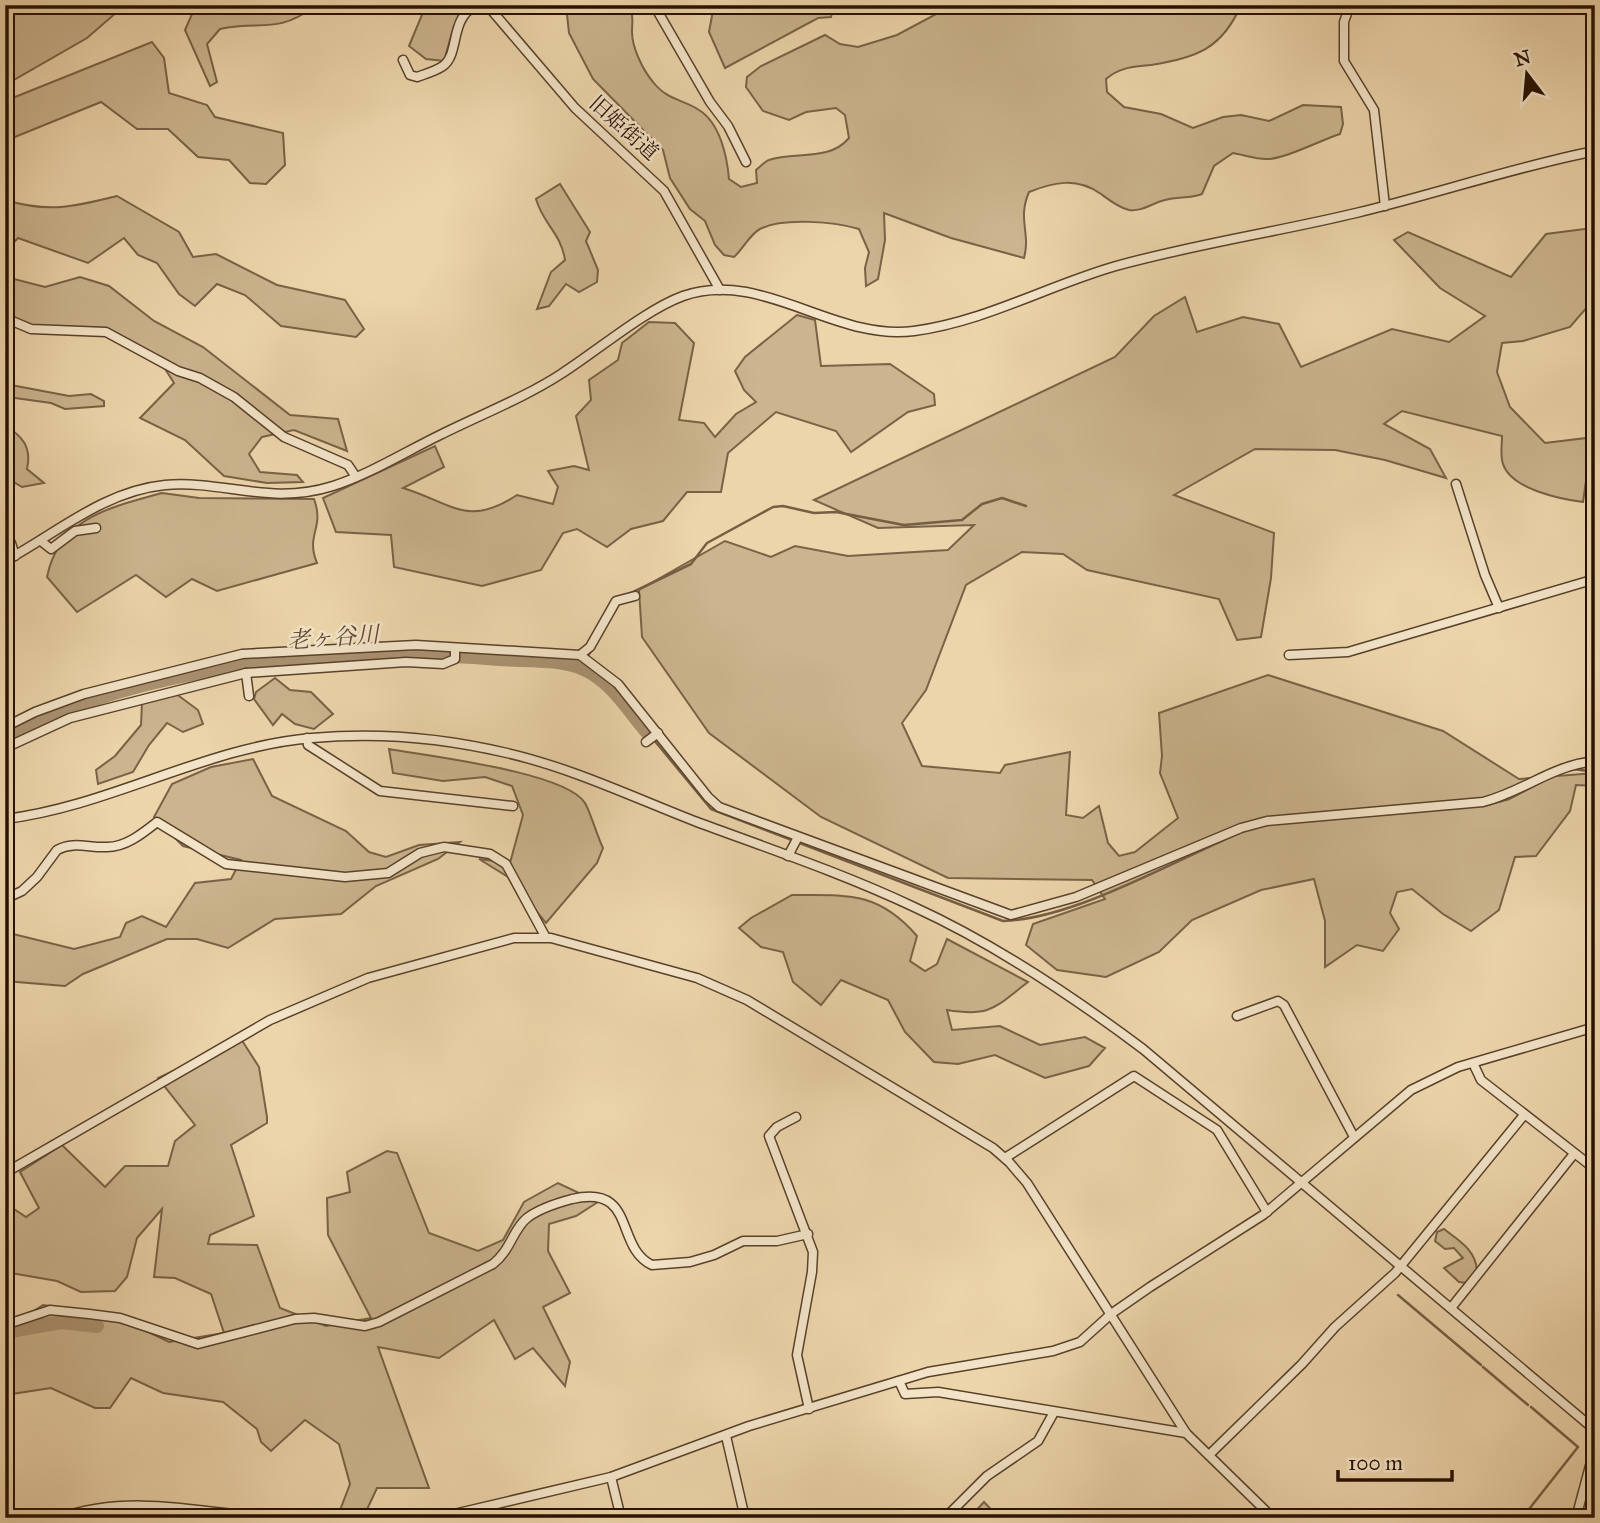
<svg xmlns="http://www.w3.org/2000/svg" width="1600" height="1523" viewBox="0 0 1600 1523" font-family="'IM FELL Great Primer','Noto Serif JP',serif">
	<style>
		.green { fill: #cbb48e; stroke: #796247; stroke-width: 2 }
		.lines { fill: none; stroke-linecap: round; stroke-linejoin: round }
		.stream { stroke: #765e44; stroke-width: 2.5 }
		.river { stroke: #aa9271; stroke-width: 14 }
		.minor-casing { stroke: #58412b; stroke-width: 11 }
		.minor { stroke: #f3e4c8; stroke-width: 8 }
		.labels { text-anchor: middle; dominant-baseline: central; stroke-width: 5; stroke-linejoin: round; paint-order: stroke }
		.street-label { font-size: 21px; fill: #271000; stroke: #f3e4c8 }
		.water-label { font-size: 23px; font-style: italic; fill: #624a33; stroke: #f3e4c8 }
	</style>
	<rect width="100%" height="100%" fill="#edd5ab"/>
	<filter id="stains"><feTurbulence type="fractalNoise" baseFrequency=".00286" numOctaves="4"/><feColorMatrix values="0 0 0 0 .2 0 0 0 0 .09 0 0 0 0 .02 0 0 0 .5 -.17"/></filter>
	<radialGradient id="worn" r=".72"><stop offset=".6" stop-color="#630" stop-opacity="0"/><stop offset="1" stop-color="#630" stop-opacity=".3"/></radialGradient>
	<!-- green -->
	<g class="green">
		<polygon points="5,5 125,5 87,38 5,85"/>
		<path d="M 196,5 L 314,5 L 314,7 C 275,35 261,20 220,29 L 207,44 L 217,82 L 210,86 L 185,30 Z"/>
		<polygon points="426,5 471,5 454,26 444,61 426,59 409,46"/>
		<path d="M 566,5 L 630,5 C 634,16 632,21 632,32 C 632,48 643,70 653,82 C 668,101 683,99 699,110 C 720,123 727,156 729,179 L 741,187 L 757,183 L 756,170 C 760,167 765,161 769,160 C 794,151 829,162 849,138 L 845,115 L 836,108 L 806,112 L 789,120 L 763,111 L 746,87 L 747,77 L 761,66 L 825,35 L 840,44 L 858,47 L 897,35 L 953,5 L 1241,5 C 1222,49 1196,58 1151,65 C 1133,67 1120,67 1106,79 L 1107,92 L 1124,107 L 1161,114 L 1193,128 L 1223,117 L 1241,115 L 1269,121 L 1303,105 L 1341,107 L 1343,124 L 1340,134 C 1321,140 1283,160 1266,159 C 1256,159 1244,155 1233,153 L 1214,166 L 1202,194 C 1189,199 1178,196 1165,200 C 1152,203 1142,212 1129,210 C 1119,208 1109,200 1101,194 C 1077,177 1054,182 1029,192 C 1017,220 1031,233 1024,258 L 951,238 L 884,213 L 885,240 L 878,279 L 866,286 L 865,268 L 869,252 L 859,229 C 836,222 783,217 760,229 C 750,234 743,249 734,257 L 724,255 L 715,245 L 705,221 L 690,209 L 670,178 L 663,150 L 593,79 L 569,33 Z"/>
		<polygon points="714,5 834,5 831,17 818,18 725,68 709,32"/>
		<polygon points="152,42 164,58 169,93 207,105 215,117 283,133 285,165 266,184 250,183 229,160 198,157 168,129 137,129 101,102 5,141 5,101"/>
		<path d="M 560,184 L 590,232 L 586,241 L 598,270 L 597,282 L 579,292 L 566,284 L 549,306 L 537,309 L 551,272 L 565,260 C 561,233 543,224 536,199 Z"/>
		<path d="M 1595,188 L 1595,298 L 1570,327 L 1523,341 L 1502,343 L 1497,372 L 1510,407 L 1545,443 L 1595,437 L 1595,478 L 1586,481 L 1583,502 C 1560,499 1511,489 1503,464 C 1500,456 1502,444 1502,436 L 1402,411 L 1384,424 L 1430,449 L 1446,478 L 1385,460 L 1335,450 L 1255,449 L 1174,495 L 1274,533 L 1271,578 L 1261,637 L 1237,640 L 1219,599 L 1087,570 L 1063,554 L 1022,552 L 966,585 L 926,690 L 902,723 L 922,766 L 1000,773 L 1005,765 L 1070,752 L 1066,815 L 1083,818 L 1099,806 L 1108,843 L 1119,856 L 1135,852 L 1178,818 L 1160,773 L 1162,756 L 1159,713 L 1268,675 L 1443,731 L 1519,779 L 1595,773 L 1595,786 L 1576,785 L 1570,811 L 1536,856 L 1515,857 L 1499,910 L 1471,931 L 1443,914 L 1412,889 L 1397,892 L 1390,913 L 1399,929 L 1383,951 L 1357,945 L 1325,967 L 1325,921 L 1314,879 L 1261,890 L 1192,920 L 1159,952 L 1106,977 L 1057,970 L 1026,945 L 1033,924 L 1105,899 L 1092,880 L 948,878 L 821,817 L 709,733 L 642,637 L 639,590 L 725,541 L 771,557 L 795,546 L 848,556 L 948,550 L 974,525 L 878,528 L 814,500 L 1115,357 L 1154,316 L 1185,297 L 1197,332 L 1243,317 L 1279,324 L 1301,367 L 1392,329 L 1449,342 L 1485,316 L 1440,288 L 1394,240 L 1408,232 L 1511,277 L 1546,234 L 1593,228 L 1591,192 Z"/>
		<path d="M 117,196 L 179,232 L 193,257 L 216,254 L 277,285 L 345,300 L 364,329 L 356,337 L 281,326 L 245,295 L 217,284 L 195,306 L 179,294 L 157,263 L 138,255 L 124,238 L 88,263 L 18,238 L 5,252 L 5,200 C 49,213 73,207 117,196 Z"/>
		<polygon points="5,274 6,277 45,287 80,277 109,286 154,321 203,347 290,415 338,419 347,451 294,430 262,437 249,454 260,472 297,475 303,482 267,483 224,476 185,440 140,418 174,383 162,364 109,329 32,327 5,315"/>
		<path d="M 797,315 L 815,320 L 821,366 L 890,364 L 934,394 L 935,405 L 908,412 L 851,452 L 836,431 L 776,412 L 728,453 L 721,492 L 687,492 L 663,521 L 631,529 L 607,547 L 577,529 L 563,533 L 541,570 L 482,586 L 394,567 L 391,535 L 336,532 L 323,498 L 435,446 L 444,467 L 403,488 C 452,503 467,528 517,495 L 553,504 L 558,487 L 548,471 L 574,466 L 589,470 L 576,416 L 591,400 L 589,380 L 618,360 L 622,343 L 649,322 L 675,323 L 694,343 L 679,420 L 704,423 L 715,437 L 736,414 L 756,402 L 744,390 L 735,371 L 745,357 Z"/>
		<polygon points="11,385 69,396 91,394 104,401 104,406 65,409 51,403 8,397 5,400 5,390"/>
		<path d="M 5,425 C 23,437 32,447 27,469 L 44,483 L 22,487 L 5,477 Z"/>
		<path d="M 162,493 L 199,498 L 314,499 C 325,529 305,534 317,563 L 217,591 L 192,579 L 166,597 L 136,575 L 77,612 L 47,577 C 59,517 112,507 162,493 Z"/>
		<polygon points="275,678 290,690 311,692 333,714 314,729 295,724 282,714 273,725 254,699 256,692"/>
		<polygon points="175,693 198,710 203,724 183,732 167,723 149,745 133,772 98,784 96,770 115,756 141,725 142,702"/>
		<path d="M 389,749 C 428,756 566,772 585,803 C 590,811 597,836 603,848 L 597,863 L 546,923 L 508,877 L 479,859 L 510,863 L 523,815 L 512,786 L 485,777 L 443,781 L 393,773 Z"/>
		<polygon points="253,759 272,796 346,831 369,852 386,857 419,845 460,842 438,859 376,886 341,914 275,919 228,948 197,939 167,939 83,974 65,986 5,981 5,932 74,949 120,937 126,923 142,916 166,927 195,883 231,879 241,860 183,846 154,817 172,784 211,767"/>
		<path d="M 792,895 C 847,895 878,891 917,936 L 910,961 L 925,971 L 937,964 L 947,939 L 1028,982 C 994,1008 991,1017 947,1010 L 952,1030 L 1000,1026 L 1040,1045 L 1085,1037 L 1105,1048 L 1089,1066 L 1045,1078 L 995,1055 L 958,1064 L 934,1062 L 905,1032 L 888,1000 L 841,980 L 821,1005 L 793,982 L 783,952 L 761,947 L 739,928 L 751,918 Z"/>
		<polygon points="241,1039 259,1067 267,1117 267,1123 231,1145 254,1216 210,1235 208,1244 257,1245 280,1308 326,1326 371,1318 328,1235 327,1198 350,1192 347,1172 387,1151 397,1153 429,1233 478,1251 503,1240 524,1202 558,1183 598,1202 576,1216 549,1224 548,1251 570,1293 543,1307 570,1362 565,1386 533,1348 515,1359 494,1320 439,1358 378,1347 429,1488 377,1488 363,1518 337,1518 350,1484 339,1444 305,1420 271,1451 261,1442 257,1429 223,1402 163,1393 131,1378 110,1408 95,1408 51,1388 5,1395 5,1325 12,1325 43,1305 113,1315 169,1342 224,1333 211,1294 175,1278 154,1277 162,1209 137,1238 127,1277 115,1291 81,1292 57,1281 5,1272 5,1203 26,1217 39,1208 20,1172 62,1145 105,1187 125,1166 168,1166 175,1141 195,1125 158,1078"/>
		<path d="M 1444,1229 C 1459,1241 1475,1249 1477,1270 L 1467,1283 L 1459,1282 L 1444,1268 L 1463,1258 L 1454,1248 L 1445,1249 L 1435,1241 L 1437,1232 Z"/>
		<polygon points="984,1502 999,1518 969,1518"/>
	</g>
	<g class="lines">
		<!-- stream -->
		<g class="stream">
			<polyline points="629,594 691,564 707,543 773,507 783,506 814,513 836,512 904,525 962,520 982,504 1002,498 1026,506"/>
			<polyline points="608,622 617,607"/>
			<polyline points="581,668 592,649"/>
			<path d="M 654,740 L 711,809 L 1003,921 C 1075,919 1177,859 1244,831"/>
			<polyline points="1574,769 1595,772"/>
			<polyline points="1487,805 1509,799 1545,780"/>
			<polyline points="1398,1295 1481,1365"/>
			<polyline points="1483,1367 1528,1405"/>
			<polyline points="1522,1518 1578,1447 1531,1407"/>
		</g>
		<!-- river -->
		<g class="river">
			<path d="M 5,737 C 146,662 342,646 499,659 C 526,661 559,658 584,669 C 611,681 628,710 647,732"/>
			<polyline points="5,1332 61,1322 97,1326"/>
		</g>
		<defs>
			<g id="minor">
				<polyline points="487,5 575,108 664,191 720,290"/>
				<polyline points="654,5 710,102 728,126 746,162"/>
				<polyline points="1350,5 1344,22 1344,61 1374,110 1385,206"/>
				<path d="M 403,60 L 410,75 L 417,77 C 425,74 436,71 443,66 C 460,54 449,19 476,5"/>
				<polyline points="5,318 31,329 106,332 178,371 200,378 234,397 284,437 348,465 356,477"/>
				<polyline points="1456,484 1485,575 1499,608"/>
				<polyline points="5,538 11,543 15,556"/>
				<polyline points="41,541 51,549 75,531 96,528"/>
				<path d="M 5,561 C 57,533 104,491 165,485 C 225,480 269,506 333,486 C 370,474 405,452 440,435 C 480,415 524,398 561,374 C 597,351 645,310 683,296 C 761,268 835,342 914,331 C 984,322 1049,285 1116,266 C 1195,244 1277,232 1356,213 C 1436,194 1514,167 1595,151"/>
				<polyline points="580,655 590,647 616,601 635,596"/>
				<polyline points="1289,655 1348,652 1595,579"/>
				<polyline points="246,673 249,696"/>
				<path d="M 5,727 L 35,712 L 84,694 L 242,654 L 416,645 L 580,655 L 618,684 L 708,797 L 719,807 L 1011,915 L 1076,897 L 1241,828 L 1267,821 L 1483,802 C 1525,791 1550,766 1595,761"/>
				<polyline points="307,738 308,745 380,791 513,806"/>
				<polyline points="646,742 658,733"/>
				<polyline points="5,748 70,718 246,673 406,662 443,664 455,659 455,648"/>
				<path d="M 5,819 C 111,806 205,747 312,738 C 377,732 444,738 507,753 C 572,768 635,798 697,822 C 770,849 844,874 914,907 C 995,944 1071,995 1143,1049 L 1595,1430"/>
				<polyline points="788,856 798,837"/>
				<path d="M 5,899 L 22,891 L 37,877 L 57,850 C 73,841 89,848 107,847 C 126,847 143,833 157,822 L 226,864 L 345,877 L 388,873 L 420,853 L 444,847 L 490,854 L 506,864 L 545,936"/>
				<polyline points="1237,1016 1278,1001 1284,1005 1354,1137"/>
				<polyline points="1473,1063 1481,1080 1595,1169"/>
				<polyline points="796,1117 777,1127 769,1136 813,1252 812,1272 797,1355 809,1409"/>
				<polyline points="1005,1158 1134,1076 1217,1130 1267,1212"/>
				<polyline points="5,1173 270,1020 368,978 514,938 551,938 697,978 747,1000 993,1148 1009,1162 1027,1183 1186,1433 1273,1518"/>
				<polyline points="1451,1308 1573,1155"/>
				<path d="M 5,1325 L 50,1310 L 89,1314 L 120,1318 L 198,1344 L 295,1319 L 314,1318 L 365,1326 L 379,1322 L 493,1264 C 511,1250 513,1229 527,1218 C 540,1208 557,1203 572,1199 C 637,1184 614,1247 652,1265 L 690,1262 L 714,1255 L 743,1241 L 777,1241 L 808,1234"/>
				<polyline points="899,1381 905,1394 938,1392 1186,1433"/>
				<polyline points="726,1436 745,1518"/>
				<polyline points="1209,1455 1302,1364 1335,1327 1395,1273 1524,1115"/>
				<polyline points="611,1477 621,1518"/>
				<path d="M 60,1518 C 126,1494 198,1511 266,1518"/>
				<polyline points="437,1518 611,1477 749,1426 928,1372 1053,1351 1080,1342 1111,1314 1150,1287 1263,1215 1411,1090 1458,1067 1595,1027"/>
				<polyline points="945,1518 987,1476 1038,1441 1053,1414"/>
				<polyline points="1576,1518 1595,1447"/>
			</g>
		</defs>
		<!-- minor casing -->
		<use href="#minor" class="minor-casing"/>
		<!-- minor -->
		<use href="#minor" class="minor"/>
	</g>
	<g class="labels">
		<!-- street labels -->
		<g class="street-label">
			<text transform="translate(624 128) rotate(42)">旧姫街道</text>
		</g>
		<!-- water labels -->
		<g class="water-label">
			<text transform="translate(333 637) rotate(-4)">老ヶ谷川</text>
		</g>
	</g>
	<!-- margin -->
	<rect width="1600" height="1523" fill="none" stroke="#edd5ab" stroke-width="28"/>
	<rect x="7" y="7" width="1586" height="1509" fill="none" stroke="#271000" stroke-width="3.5"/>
	<rect x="14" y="14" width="1572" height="1495" fill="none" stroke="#271000" stroke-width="2"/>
	<!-- north arrow -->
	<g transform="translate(1527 74) rotate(344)" stroke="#f3e4c8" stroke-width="5" paint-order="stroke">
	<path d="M0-5L12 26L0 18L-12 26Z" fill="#271000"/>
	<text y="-10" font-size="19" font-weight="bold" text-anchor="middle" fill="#271000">N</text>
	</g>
	<!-- scale -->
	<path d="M1338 1470v10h114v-10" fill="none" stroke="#271000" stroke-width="3.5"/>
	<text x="1348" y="1470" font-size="21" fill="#271000" stroke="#f3e4c8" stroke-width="5" paint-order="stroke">100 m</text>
	<rect width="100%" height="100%" filter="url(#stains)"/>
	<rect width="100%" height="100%" fill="url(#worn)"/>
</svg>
